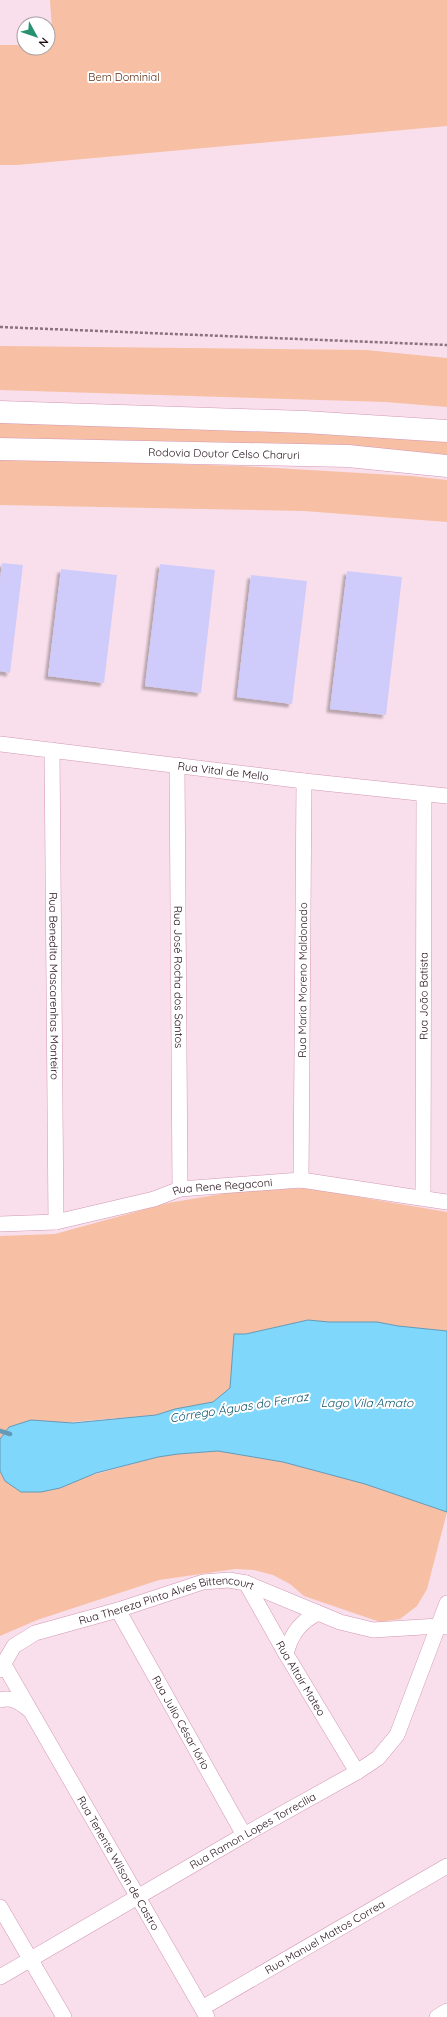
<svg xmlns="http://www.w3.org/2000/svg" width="447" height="2017" viewBox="0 0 447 2017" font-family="Quicksand,sans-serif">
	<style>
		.green { fill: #f7bfa3 }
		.water { fill: #80d7fc; stroke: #649ab8 }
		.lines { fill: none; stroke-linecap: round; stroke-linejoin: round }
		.stream { stroke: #649ab8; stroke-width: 4.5 }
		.building { fill: #cfccfc; filter: url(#shadow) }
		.street-casing { stroke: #d397b5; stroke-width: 16 }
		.highway-casing { stroke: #d397b5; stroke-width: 23 }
		.path { stroke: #89717d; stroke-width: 2.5; stroke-dasharray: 3 2; stroke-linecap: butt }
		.street { stroke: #fff; stroke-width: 15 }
		.highway { stroke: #fff; stroke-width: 22 }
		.labels { text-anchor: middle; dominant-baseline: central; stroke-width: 4; stroke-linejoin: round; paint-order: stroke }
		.park-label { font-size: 11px; fill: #5c2e14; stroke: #fff }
		.street-label { font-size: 11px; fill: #220c18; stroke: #fff }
		.water-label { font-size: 12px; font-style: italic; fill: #0b546d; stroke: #fff }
	</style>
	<defs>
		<filter id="shadow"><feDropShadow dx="-3.5" dy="3.5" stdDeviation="1" flood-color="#0004"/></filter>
	</defs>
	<rect width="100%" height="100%" fill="#f9dfeb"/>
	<!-- green -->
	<g class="green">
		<polygon points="50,0 447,0 447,126 17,165 0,165 0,45 24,45 24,48 48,48 48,45 53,44"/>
		<polygon points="0,346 366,350 447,358 447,407 386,402 0,390"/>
		<polygon points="0,420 108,423 447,440 447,457 0,439"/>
		<polygon points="0,459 240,466 411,476 447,480 447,522 304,511 0,505"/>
		<polygon points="306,1188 447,1212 447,1331 398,1326 377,1322 329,1322 308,1320 246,1334 234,1334 230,1388 213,1402 175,1409 156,1415 9,1427 0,1439 0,1236 55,1234 168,1203 233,1192"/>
		<polygon points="218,1451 283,1462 365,1484 447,1512 427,1589 417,1606 400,1619 380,1622 304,1596 290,1584 273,1575 254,1570 235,1569 159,1580 37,1620 0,1636 0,1471 5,1481 78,1479 158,1457 178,1454"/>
	</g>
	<!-- water -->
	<polygon class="water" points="308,1320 329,1322 377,1322 398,1326 447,1331 447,1512 365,1484 283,1462 218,1451 178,1454 158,1457 96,1473 60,1488 41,1492 21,1492 5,1481 0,1471 0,1439 9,1427 31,1420 73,1423 156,1415 175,1409 213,1402 230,1388 234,1334 246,1334"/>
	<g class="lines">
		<!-- stream -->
		<polyline class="stream" points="0,1431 10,1434"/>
	</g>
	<!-- building -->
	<g class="building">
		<polygon points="2,563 23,565 10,673 0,671 0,580"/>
		<polygon points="160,564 215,570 201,693 145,686"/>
		<polygon points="61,569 117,575 104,683 48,676"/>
		<polygon points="347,571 402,577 386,715 330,709"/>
		<polygon points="251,575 307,581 292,704 237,697"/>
	</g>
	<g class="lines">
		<defs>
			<g id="street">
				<path id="s1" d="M 0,744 L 304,781 L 447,796"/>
				<path id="s2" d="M 52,750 L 56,1222"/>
				<path id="s3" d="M 177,765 L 180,1189"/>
				<path id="s4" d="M 301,1180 L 304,781"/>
				<path id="s5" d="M 423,1198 L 424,794"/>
				<path id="s6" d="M 0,1224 L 56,1222 L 154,1199 L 180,1189 L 301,1180 L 447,1202"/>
				<path id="s7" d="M 246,1583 L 286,1654 L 357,1772"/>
				<path id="s8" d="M 118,1610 L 244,1835"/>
				<path d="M 286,1654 C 291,1634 300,1622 318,1613"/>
				<path id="s9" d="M 3,1663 L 207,2017"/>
				<path id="s10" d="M 0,1670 L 14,1646 L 35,1633 L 118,1610 L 203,1582 L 229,1580 L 246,1583 L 340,1622 L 373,1630 L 439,1626 L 447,1627"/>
				<path d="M 0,1700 C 11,1697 19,1701 28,1709"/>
				<polyline points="0,1907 64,2017"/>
				<path id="s11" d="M 0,1977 L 244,1835 L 357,1772 L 378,1758 L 397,1735 L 447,1603"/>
				<path id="s12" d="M 202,2008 L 447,1866"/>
				<polyline points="437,2017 447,2011"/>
			</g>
			<g id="highway">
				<polyline points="0,412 305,422 447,431"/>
				<path id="s13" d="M 0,449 L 348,456 L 447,466"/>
			</g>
		</defs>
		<!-- street casing -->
		<use href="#street" class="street-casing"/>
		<!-- highway casing -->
		<use href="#highway" class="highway-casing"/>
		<!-- path -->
		<polyline class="path" points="0,327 447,345"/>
		<!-- street -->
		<use href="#street" class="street"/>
		<!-- highway -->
		<use href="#highway" class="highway"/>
	</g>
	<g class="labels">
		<!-- park labels -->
		<g class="park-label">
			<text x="124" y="77">Bem Dominial</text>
		</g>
		<!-- street labels -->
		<g class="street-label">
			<text stroke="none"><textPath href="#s13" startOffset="224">Rodovia Doutor Celso Charuri</textPath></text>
			<text stroke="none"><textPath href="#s1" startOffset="225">Rua Vital de Mello</textPath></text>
			<text stroke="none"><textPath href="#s3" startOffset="212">Rua José Rocha dos Santos</textPath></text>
			<text stroke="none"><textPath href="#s4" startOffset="200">Rua Maria Moreno Maldonado</textPath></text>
			<text stroke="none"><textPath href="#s2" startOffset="236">Rua Benedita Mascarenhas Monteiro</textPath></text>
			<text stroke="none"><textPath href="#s5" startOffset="202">Rua João Batista</textPath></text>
			<text stroke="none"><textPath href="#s6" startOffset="227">Rua Rene Regaconi</textPath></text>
			<text stroke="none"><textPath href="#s10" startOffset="189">Rua Thereza Pinto Alves Bittencourt</textPath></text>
			<text stroke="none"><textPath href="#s7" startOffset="110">Rua Altair Mateo</textPath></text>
			<text stroke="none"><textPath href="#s8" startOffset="129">Rua Julio César Iório</textPath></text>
			<text stroke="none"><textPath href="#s11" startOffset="292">Rua Ramon Lopes Torrecilia</textPath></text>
			<text stroke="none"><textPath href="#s9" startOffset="231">Rua Tenente Wilson de Castro</textPath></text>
			<text stroke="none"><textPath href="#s12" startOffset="142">Rua Manuel Mattos Correa</textPath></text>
		</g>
		<!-- water labels -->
		<g class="water-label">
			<text x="367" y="1402">Lago Vila Amato</text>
			<text transform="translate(239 1407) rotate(-9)">Córrego Águas do Ferraz</text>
		</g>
	</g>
	<!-- north arrow -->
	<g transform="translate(36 36) rotate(130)"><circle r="19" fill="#ffffff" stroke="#a79ea3"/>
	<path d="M0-3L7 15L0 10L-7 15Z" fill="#269271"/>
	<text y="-6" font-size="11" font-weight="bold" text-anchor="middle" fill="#220c18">N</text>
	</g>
</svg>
